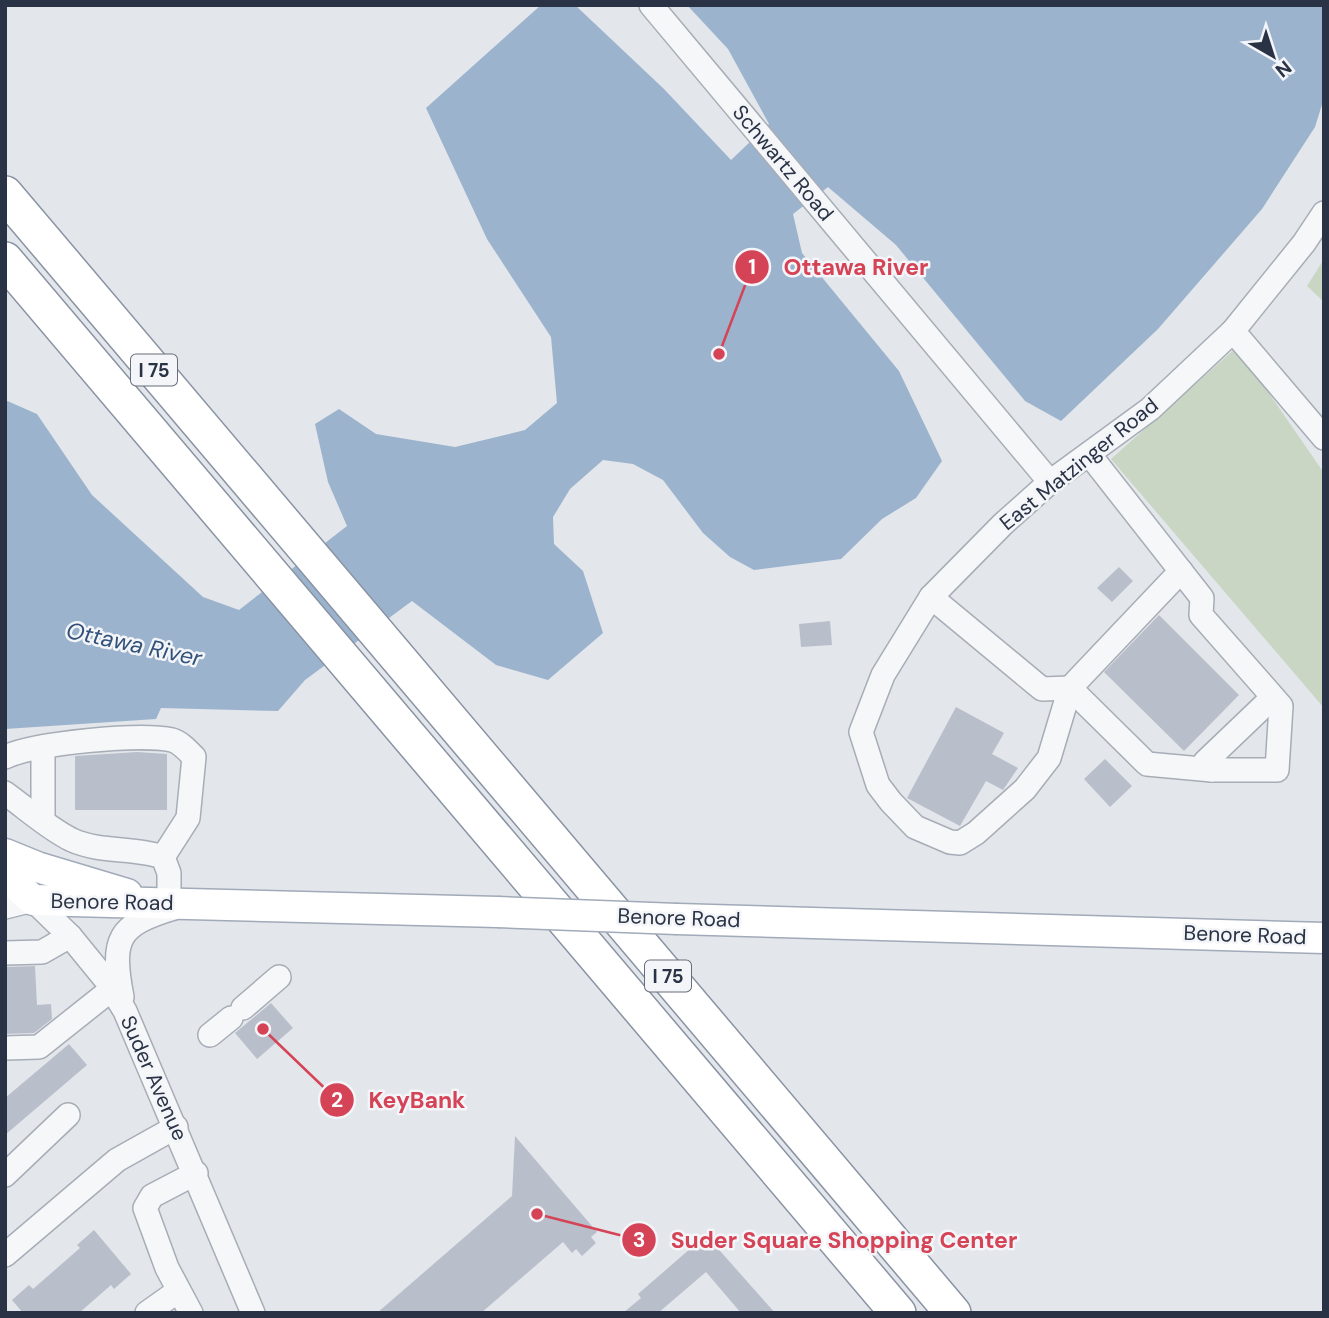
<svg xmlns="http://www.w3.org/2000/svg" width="1329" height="1318" viewBox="0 0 1329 1318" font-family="'DM Sans',sans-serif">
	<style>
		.green { fill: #c8d6c3 }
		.water { fill: #9cb3cd }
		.building { fill: #b9bfca }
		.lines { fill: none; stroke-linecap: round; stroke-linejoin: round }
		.minor-casing { stroke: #a7adb6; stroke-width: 26 }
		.major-casing { stroke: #a1aab8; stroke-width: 33 }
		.highway-casing { stroke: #8993a3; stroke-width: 38 }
		.minor { stroke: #f6f7f9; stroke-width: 23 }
		.major { stroke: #fff; stroke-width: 30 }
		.highway { stroke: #fff; stroke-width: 35 }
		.major-bridge-casing { stroke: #a1aab8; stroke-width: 33; stroke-linecap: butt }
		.major-bridge { stroke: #fff; stroke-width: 30 }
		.labels { text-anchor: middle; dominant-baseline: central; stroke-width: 5; stroke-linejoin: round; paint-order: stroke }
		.shield { fill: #f3f5f8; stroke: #666d7b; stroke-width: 2 }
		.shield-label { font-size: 19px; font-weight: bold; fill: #293345 }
		.street-label { font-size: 21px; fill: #293345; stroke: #f3f5f8 }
		.water-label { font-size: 23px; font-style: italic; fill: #31517b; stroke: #f3f5f8 }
		.leader { fill: none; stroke: #d54357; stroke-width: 2.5 }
		.callout-dot { fill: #d54357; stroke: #f3f5f8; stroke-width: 2.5 }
		.mark-label { font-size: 21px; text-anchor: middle; font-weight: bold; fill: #fff }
		.callout-label { font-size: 23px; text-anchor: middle; font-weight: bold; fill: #d54357; stroke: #f3f5f8; stroke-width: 5; stroke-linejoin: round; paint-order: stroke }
	</style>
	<rect width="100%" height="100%" fill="#e3e6eb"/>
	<!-- green -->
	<g class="green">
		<polygon points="1324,259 1324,302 1307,286"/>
		<polygon points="1237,347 1324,473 1324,708 1111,459"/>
	</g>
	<!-- water -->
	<polygon class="water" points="541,5 575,5 664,89 731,160 769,124 728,49 687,5 1324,5 1324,98 1315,127 1262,209 1158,329 1061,421 1025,401 896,245 828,187 793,214 802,253 899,371 942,461 916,498 882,519 841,559 754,570 730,557 703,533 663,480 633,464 603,460 570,489 553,517 554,544 583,571 603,633 548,680 496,665 412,601 305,680 278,711 161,708 156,719 5,729 5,400 37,414 92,495 203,597 239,610 347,526 328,482 315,424 339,409 376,434 455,447 525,430 557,403 551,337 487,239 426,108"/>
	<!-- building -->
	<g class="building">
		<polygon points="1119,567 1133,581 1112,602 1097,588"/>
		<polygon points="1159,615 1239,695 1184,751 1104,672"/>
		<polygon points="830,621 832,645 801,647 799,624"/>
		<polygon points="956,707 1004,733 992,754 1018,768 1003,790 986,781 960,826 907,798"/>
		<polygon points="137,752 167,754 167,810 75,810 75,756"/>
		<polygon points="1105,759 1132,786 1110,807 1084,779"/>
		<polygon points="35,966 37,1005 51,1004 52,1019 34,1033 5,1034 5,967"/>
		<polygon points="271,1003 293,1028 257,1059 235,1033"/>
		<polygon points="69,1044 87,1065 5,1135 5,1098"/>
		<polygon points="515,1136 597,1232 591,1237 596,1243 582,1256 576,1249 572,1253 563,1242 481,1313 377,1313 512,1196"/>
		<polygon points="94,1230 131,1274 114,1289 111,1285 79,1313 23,1313 12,1300 29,1285 33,1289 80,1248 77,1245"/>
		<polygon points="706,1235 775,1313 741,1313 706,1272 658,1313 623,1313 641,1298 638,1294"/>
	</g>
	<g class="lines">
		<defs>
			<g id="minor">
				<polyline points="651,5 1050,482"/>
				<polyline points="1233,331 1324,438"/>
				<polyline points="1089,454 1202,598 1201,615 1281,706 1277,770 1212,770 1205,762 1273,697"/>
				<polyline points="1181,571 1070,688 1049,758 1025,789 976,833 960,843 950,842 915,827 891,802 878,785 861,732 883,675 931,597 1003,524 1050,482 1150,409 1233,331 1304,243 1324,213"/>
				<polyline points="931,597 1042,689 1070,688 1147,764 1212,770"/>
				<path d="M 5,757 C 35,743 140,733 172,740 C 180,742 188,751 194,757 L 188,818 L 163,857"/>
				<path d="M 5,793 C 26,808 49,829 72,840 C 101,853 134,847 163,857 L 169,873 L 169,904"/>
				<polyline points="43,820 43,747"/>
				<polyline points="5,907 33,900 70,936 106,980 125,1011 253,1313"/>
				<polyline points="5,953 42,952 70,936"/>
				<path d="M 122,997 C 111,939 117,925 174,908"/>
				<polyline points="243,1008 279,977"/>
				<polyline points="210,1035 231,1018"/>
				<polyline points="5,1048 39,1047 112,989"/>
				<polyline points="5,1175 68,1115"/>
				<polyline points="5,1255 117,1160 176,1127"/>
				<polyline points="147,1313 178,1291"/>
				<polyline points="191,1313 167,1268 145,1208 152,1196 196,1173"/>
			</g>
			<g id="major">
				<polyline points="5,854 37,867 127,894"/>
				<polyline points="5,875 33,900 498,912"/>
				<polyline points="677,919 1324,938"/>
			</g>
			<g id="highway">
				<polyline points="5,194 953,1313"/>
				<polyline points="5,260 898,1313"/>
			</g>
		</defs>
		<!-- minor casing -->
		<use href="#minor" class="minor-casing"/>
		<!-- major casing -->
		<use href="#major" class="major-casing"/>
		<!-- highway casing -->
		<use href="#highway" class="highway-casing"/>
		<!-- minor -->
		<use href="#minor" class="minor"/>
		<!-- major -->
		<use href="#major" class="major"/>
		<!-- highway -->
		<use href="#highway" class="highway"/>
		<defs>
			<polyline id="major-bridge" points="498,912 677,919"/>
		</defs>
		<!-- major-bridge casing -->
		<use href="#major-bridge" class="major-bridge-casing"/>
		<!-- major-bridge -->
		<use href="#major-bridge" class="major-bridge"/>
	</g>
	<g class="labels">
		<!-- shield labels -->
		<g class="shield">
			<rect x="131" y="354.5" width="46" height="31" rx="5"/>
			<rect x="645" y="960.5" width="46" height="31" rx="5"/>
		</g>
		<g class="shield-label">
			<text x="154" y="370">I 75</text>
			<text x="668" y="976">I 75</text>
		</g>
		<!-- street labels -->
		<g class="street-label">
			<text transform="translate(783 163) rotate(50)">Schwartz Road</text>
			<text transform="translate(1079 464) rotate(-39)">East Matzinger Road</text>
			<text transform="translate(112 902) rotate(1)">Benore Road</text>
			<text transform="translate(679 918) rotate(2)">Benore Road</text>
			<text transform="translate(1245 935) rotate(2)">Benore Road</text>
			<text transform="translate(154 1078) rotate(66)">Suder Avenue</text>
		</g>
		<!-- water labels -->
		<g class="water-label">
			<text transform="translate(134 644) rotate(12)">Ottawa River</text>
		</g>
	</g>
	<!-- callouts -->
	<path class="leader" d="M719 354L752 267M263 1029L337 1100M537 1214L639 1240"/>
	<g class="callout-dot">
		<circle cx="719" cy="354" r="7"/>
		<circle cx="263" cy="1029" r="7"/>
		<circle cx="537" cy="1214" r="7"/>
		<circle cx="752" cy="267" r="18"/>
		<circle cx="337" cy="1100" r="18"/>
		<circle cx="639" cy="1240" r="18"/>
	</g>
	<g class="mark-label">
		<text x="752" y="274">1</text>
		<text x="337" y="1107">2</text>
		<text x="639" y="1247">3</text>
	</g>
	<g class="callout-label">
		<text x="856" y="275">Ottawa River</text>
		<text x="417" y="1108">KeyBank</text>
		<text x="844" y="1248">Suder Square Shopping Center</text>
	</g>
	<!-- border -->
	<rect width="1329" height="1318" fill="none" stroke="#293345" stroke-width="14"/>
	<!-- north arrow -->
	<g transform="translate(1273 56) rotate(141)" stroke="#f3f5f8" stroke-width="5" paint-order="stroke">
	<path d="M0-5L12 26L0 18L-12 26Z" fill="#293345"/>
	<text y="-10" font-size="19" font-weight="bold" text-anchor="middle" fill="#293345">N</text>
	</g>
</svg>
